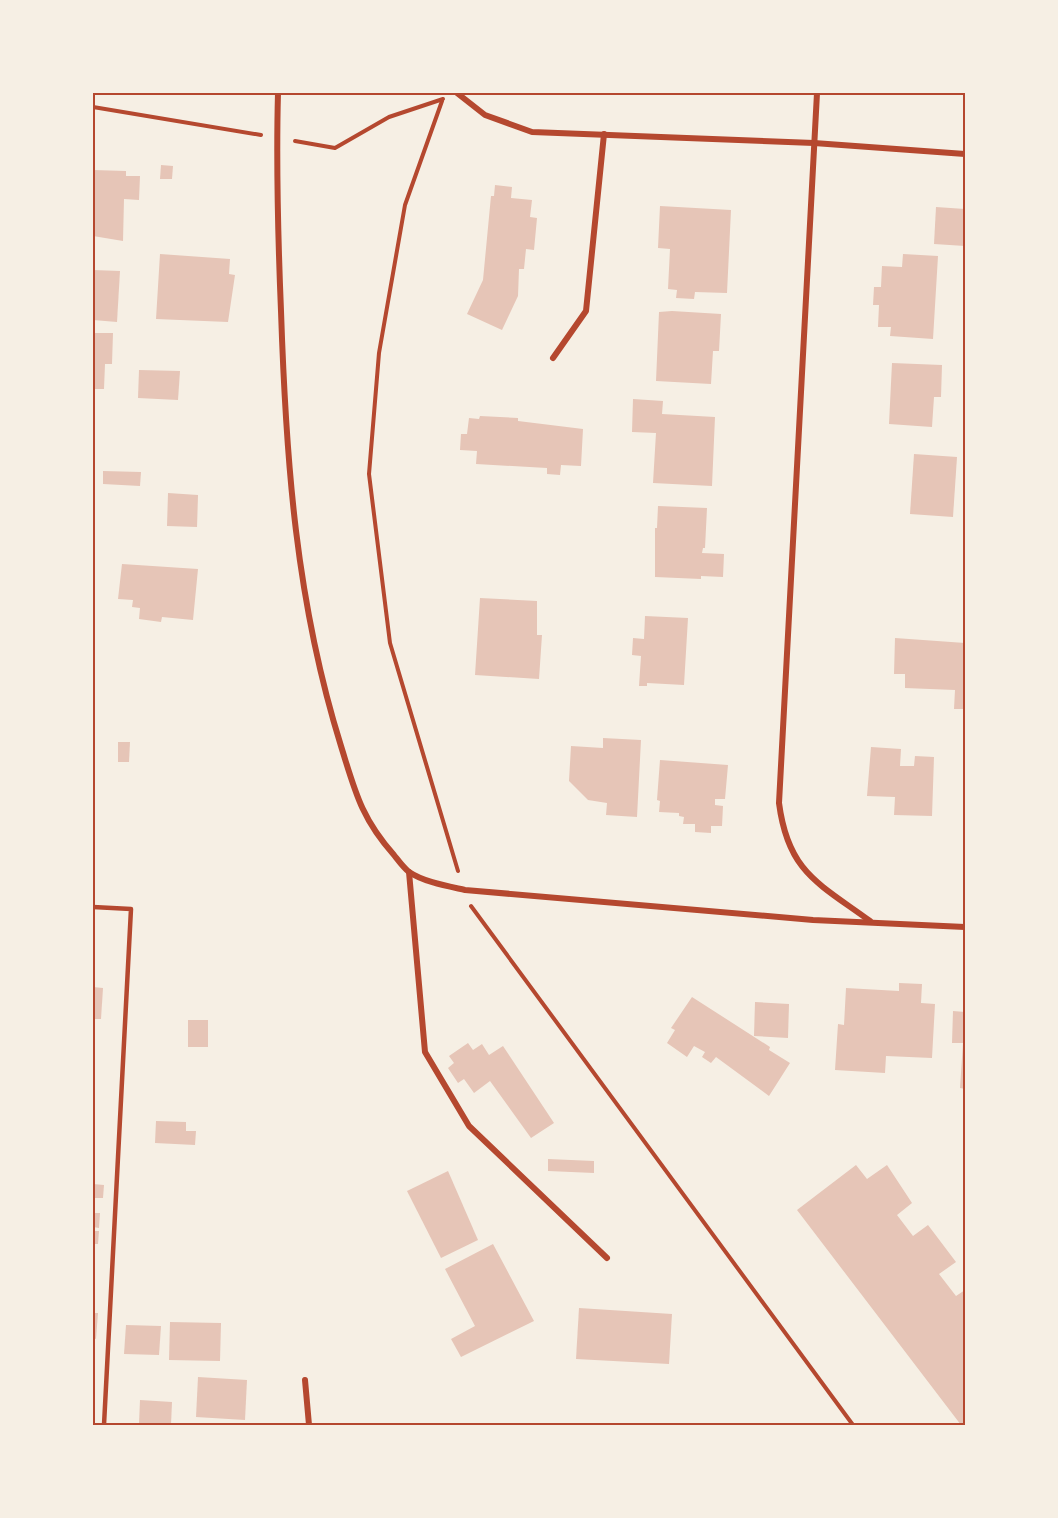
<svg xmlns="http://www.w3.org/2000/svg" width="1058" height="1518" viewBox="0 0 1058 1518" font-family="Arial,sans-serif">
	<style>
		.building { fill: #e6c5b7 }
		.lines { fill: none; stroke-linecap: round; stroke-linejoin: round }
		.path { stroke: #b5482f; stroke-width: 4 }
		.service { stroke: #b5482f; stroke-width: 4.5 }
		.minor { stroke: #b5482f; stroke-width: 6 }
		.neatline { fill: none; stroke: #b5482f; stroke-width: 2 }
	</style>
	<rect width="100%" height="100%" fill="#f6efe4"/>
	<!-- building -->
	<g class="building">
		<polygon points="161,165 173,166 172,179 160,179"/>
		<polygon points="93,170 126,171 126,176 140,176 139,200 124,199 123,241 93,236"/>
		<polygon points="495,185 512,187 511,198 532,200 530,217 537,218 534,250 526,249 524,269 519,269 518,296 502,330 467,314 483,280 491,196 494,196"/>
		<polygon points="660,206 731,210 727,293 695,292 694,299 676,298 677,290 668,289 670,249 658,248"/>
		<polygon points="936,207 965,209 965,246 934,244"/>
		<polygon points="160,254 230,259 229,274 235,275 228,322 156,319"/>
		<polygon points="903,254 938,256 933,339 890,336 891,327 878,327 879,305 873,305 874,287 881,287 882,266 902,267"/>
		<polygon points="93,270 120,271 117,322 93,320"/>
		<polygon points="672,311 721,314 719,351 713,351 711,384 656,381 659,312"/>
		<polygon points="93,333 113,333 112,364 105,364 104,389 93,389"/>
		<polygon points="892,363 942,365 941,397 934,397 932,427 889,424"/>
		<polygon points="139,370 180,371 178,400 138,398"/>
		<polygon points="633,399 663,401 662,414 715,417 712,486 653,483 656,433 632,432"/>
		<polygon points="480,416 518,418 518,421 583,429 581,466 561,465 560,475 547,474 547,468 476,464 477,451 460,450 461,434 467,434 469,418 479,419"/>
		<polygon points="914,454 957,457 953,517 910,514"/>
		<polygon points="103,471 141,472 140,486 103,484"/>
		<polygon points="168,493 198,495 197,527 167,526"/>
		<polygon points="658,506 707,508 705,548 703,548 702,553 724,554 723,577 701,576 701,579 655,577 655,528 657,528"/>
		<polygon points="122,564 198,569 193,620 162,617 161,622 139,619 140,608 132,607 133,600 118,599"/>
		<polygon points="480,598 537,601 537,635 542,635 539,679 475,675"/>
		<polygon points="645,616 688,618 684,685 647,683 647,686 639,686 641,656 632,655 633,638 644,639"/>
		<polygon points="895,638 965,643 965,709 954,709 955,690 905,688 905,674 894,674"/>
		<polygon points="603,738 641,740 637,817 606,815 607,803 588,800 569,781 571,746 603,748"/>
		<polygon points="118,742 130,742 129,762 118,762"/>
		<polygon points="871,747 901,749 900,766 914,766 915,756 934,757 932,816 894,815 895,797 867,796"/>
		<polygon points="660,760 728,765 725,799 715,799 715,805 723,806 722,826 711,826 711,833 695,832 695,824 683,824 684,817 679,816 679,813 659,812 660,801 657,800"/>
		<polygon points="899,983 922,984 921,1003 935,1004 932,1058 886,1056 885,1073 835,1070 838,1024 844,1025 846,988 899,991"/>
		<polygon points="93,987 103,988 101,1019 93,1019"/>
		<polygon points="692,997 770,1047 769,1050 790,1063 769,1096 716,1057 711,1063 702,1057 705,1052 694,1046 687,1057 667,1043 675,1030 671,1028"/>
		<polygon points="755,1002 789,1004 788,1038 754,1036"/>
		<polygon points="953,1011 965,1012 965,1089 960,1088 963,1043 952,1043"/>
		<rect x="188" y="1020" width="20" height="27"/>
		<polygon points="468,1043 473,1050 482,1044 489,1055 503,1046 554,1123 531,1138 490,1081 474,1093 464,1079 458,1083 448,1068 454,1063 449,1056"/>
		<polygon points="156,1121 186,1122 186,1131 196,1131 195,1145 155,1143"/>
		<polygon points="548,1159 594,1161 594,1173 548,1171"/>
		<polygon points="856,1165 867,1179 887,1165 912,1203 897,1215 913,1236 928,1225 956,1262 939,1274 956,1296 965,1290 965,1425 961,1425 797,1210"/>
		<polygon points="448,1171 478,1240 441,1258 407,1191"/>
		<polygon points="93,1184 104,1185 103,1198 93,1198"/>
		<polygon points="93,1213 100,1213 99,1228 93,1227"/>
		<polygon points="93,1231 99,1231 98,1244 93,1244"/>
		<polygon points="493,1244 534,1321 461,1357 451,1339 475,1326 445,1269"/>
		<polygon points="579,1308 672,1314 669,1364 576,1359"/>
		<polygon points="93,1313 98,1313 96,1339 93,1338"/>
		<polygon points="170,1322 221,1323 220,1361 169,1360"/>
		<polygon points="126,1325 161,1326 159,1355 124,1354"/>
		<polygon points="198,1377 247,1380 245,1420 196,1417"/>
		<polygon points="140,1400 172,1402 171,1425 139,1424"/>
	</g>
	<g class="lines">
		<!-- path -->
		<g class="path">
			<polyline points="442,101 405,205 379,353 369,474 390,643 458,871"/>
			<polyline points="93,107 261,135"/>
			<polyline points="295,141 335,148 389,117 443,99"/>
			<polyline points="471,906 853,1425"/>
		</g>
		<!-- service -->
		<polyline class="service" points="93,907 131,909 104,1425"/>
		<!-- minor -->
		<g class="minor">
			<path d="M 278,93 C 276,166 278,238 281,311 C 286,461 296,602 341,746 C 355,791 361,818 394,855 C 398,860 403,867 409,872 C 424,882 447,886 465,890 L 813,920 L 965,927"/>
			<polyline points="457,93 485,115 532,132 814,143 965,154"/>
			<path d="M 817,93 L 779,803 C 788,872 818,883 870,921"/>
			<polyline points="553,358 586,311 604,134"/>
			<polyline points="409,872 425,1052 469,1126 607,1258"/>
			<polyline points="305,1380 309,1425"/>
		</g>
	</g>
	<!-- border -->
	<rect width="1058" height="1518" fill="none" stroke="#f6efe4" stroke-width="189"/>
	<rect x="94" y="94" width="870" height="1330" class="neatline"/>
</svg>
